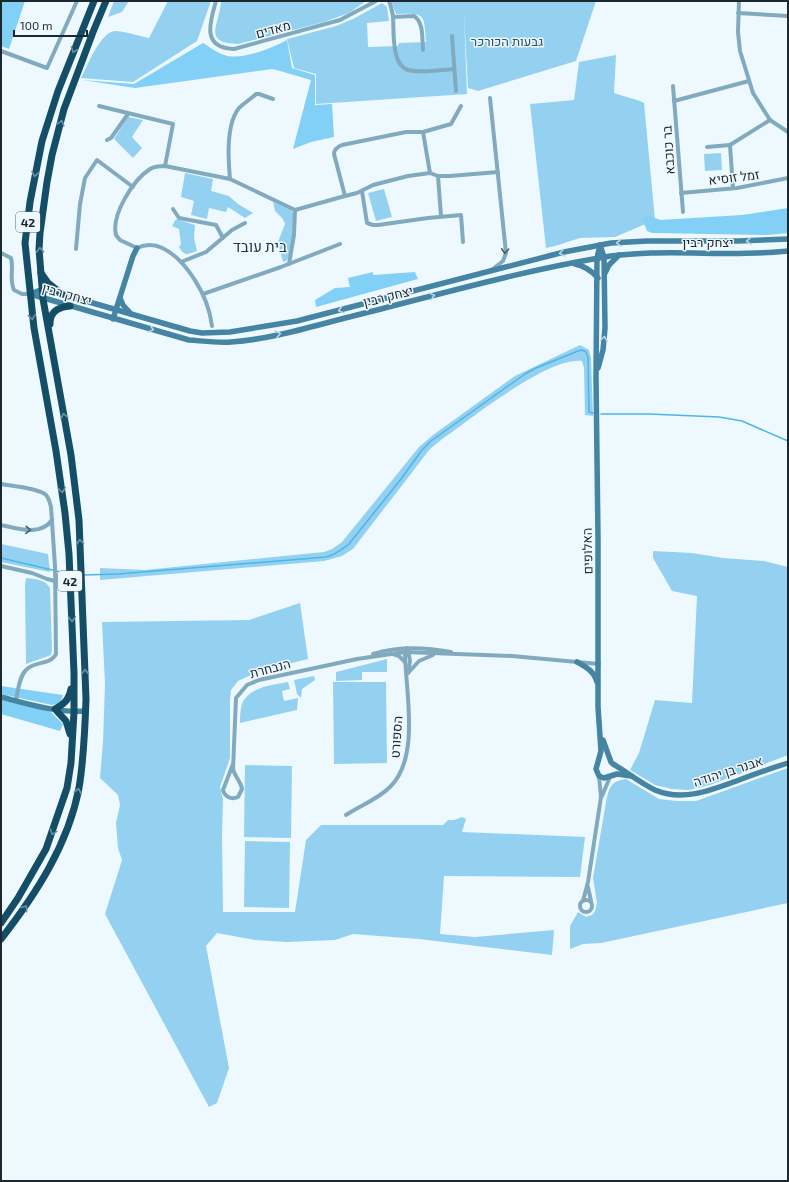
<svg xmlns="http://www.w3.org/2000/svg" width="789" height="1182" viewBox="0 0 789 1182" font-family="'Exo 2',Heebo,sans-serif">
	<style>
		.green { fill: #94d1f1 }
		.forest { fill: #83d0f7 }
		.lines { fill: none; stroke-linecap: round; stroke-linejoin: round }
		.stream { stroke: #4eb5e5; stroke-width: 1.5 }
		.street { stroke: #82aabf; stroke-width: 4 }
		.secondary { stroke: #4584a2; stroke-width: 5.5 }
		.highway { stroke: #144d66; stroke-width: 7 }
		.oneway { stroke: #6b92a3 }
		.oneway2 { stroke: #bbd6e3 }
		.oneway3 { stroke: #455c68 }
		.labels { text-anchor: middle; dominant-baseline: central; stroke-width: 3; stroke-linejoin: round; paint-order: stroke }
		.shield { fill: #edf9ff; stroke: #5b676d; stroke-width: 1 }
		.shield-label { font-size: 12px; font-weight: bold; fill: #1d282e }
		.street-label { font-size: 13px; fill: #1d282e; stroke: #edf9ff }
		.park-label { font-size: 13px; fill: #295468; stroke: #edf9ff }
		.quarter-label { font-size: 15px; fill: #1c3440; stroke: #edf9ff }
	</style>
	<rect width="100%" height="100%" fill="#edf9ff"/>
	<!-- green -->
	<g class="green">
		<polygon points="114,1 129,1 122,12 108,17"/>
		<path d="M 168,1 L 211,1 L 197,41 L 133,82 L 81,78 C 87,67 100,32 115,31 C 123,31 140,36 149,38 Z"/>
		<path d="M 221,1 L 366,1 L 349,13 L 324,22 L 238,44 C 201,43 220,24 221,1 Z"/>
		<path d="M 391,1 L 596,1 L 576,61 L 478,91 L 468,88 L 464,13 L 467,94 L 316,104 L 316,74 L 294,68 L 287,39 L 336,26 L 353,19 L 382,3 L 387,7 L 389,21 L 367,23 L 368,47 L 398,46 L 399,43 L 426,42 C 424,13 425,13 396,14 Z"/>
		<path d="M 616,55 L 614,93 C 624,97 635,98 644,103 L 655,220 L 615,237 L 580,238 L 555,246 L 546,248 L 530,104 L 574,100 L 579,62 Z"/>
		<polygon points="128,117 143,120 132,137 142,148 133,158 114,139"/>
		<polygon points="721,153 722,170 705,171 704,154"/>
		<polygon points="185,173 213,179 211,191 229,196 238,204 253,213 245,218 228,207 226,212 209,208 207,219 191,215 194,201 181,197"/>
		<polygon points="384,189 392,217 376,221 368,193"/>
		<path d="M 273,202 L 289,209 L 293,212 C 294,222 292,250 288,258 C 287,261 286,261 283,262 L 278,242 L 285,224 L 283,219 L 275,211 Z"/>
		<path d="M 176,219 L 195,225 L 194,238 L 197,251 C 187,254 185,257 179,247 L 181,244 L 179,229 L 172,226 Z"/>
		<path d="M 580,345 L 589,350 L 591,358 L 593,416 L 585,415 L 584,368 L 582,361 C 549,356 469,420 441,440 L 430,449 L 353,549 L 342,556 L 324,561 L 100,580 L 100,568 L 145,570 L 324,552 L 332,549 L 342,542 L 419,447 L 433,435 L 515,376 Z"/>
		<polygon points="1,544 48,554 50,572 1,562"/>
		<polygon points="653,551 692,553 723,558 764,561 788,567 788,755 710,785 689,790 672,789 655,785 630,770 639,753 655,700 692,703 697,596 672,591 653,558"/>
		<path d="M 26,578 C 35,579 45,579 50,588 L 52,650 L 51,655 L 26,664 L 25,585 Z"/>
		<polygon points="300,603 308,659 260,671 238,681 231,690 230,701 230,758 220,787 223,799 222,836 223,912 295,912 306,840 321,825 443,825 448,820 454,820 462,817 466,819 462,832 585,837 580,877 444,876 440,934 475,937 554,930 552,955 419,939 353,934 335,940 286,942 255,940 217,933 206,946 229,1068 217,1103 209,1107 105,914 122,860 118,848 116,823 120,805 118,795 100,778 103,742 105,684 102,622 249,620"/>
		<polygon points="387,659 387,672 362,672 362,680 336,681 336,672"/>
		<polygon points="314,676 315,680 302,689 301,698 297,694 294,680"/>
		<path d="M 288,682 L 290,689 L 282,691 L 284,701 L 298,698 L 297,710 L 240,723 C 240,717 240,710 242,704 C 249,687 272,685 288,682 Z"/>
		<polygon points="333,682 386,682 387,763 334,764"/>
		<polygon points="245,765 292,766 291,838 244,837"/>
		<path d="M 788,768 L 788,903 L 601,943 L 583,944 L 570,949 L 570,926 L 578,912 L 586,917 L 592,915 L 595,911 L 597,903 L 593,878 L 606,802 C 609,789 610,781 626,779 L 659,799 L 677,801 L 696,801 Z"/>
		<polygon points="245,841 290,842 289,908 244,907"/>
	</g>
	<!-- forest -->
	<g class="forest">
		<polygon points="1,1 25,1 9,49 1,46"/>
		<path d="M 287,40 L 292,68 L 315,75 L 315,105 L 332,104 L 334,137 L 311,142 L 293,149 L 311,80 L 273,69 L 135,88 L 82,80 L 134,84 L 203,43 C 210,47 217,53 224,55 C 241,61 272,48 287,40 Z"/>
		<polygon points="788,208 788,233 768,235 652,233 647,231 642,218 650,216 660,220 742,215"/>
		<polygon points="373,272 373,275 415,272 418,279 316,307 315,300 335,288 350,287 348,278"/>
		<path d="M 1,686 L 63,695 C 61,702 59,704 52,705 L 1,694 Z"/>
		<polygon points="1,700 50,711 63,724 60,731 1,714"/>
	</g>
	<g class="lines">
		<!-- stream -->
		<g class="stream">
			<polyline points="601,414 649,414 719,417 742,421 788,441"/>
			<polyline points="1,558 61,572"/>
			<path d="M 84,575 L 118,574 L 326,557 C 335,555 341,550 349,544 L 401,479 L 422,450 L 431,441 L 525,374 L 536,368 L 578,351 L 582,350 L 586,352 L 588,357 L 589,412 L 593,413"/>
		</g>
		<!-- street -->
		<g class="street">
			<path d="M 216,1 C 210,22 201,48 234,49 L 340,20 L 376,1"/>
			<path d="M 389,1 C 391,6 392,11 393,16 C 394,30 391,65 408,70 C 418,73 443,70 454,69"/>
			<polyline points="739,1 738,32 740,51 753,93 770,120 788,132"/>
			<polyline points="738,13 788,16"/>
			<path d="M 393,17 L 414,16 C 424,22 422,40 423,50"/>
			<polyline points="452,36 456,91"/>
			<polyline points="1,51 47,68 77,1"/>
			<polyline points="673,86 683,212"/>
			<polyline points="490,98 506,253 503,261 493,269"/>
			<polyline points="674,101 749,81"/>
			<polyline points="99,106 173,124 165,166"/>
			<polyline points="423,132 430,173"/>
			<polyline points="107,140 111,138 128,114"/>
			<polyline points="707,147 730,145"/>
			<polyline points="438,176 441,216"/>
			<path d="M 230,179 C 228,159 226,124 239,108 C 244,103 251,99 256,94 L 259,94 L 273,99"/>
			<polyline points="733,188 730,145 770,120"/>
			<polyline points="362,191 367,223 373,225 378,225 428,218 461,215 463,242"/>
			<polyline points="681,193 737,188 788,178"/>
			<path d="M 345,196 L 334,154 C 334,149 337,147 342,145 L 406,132 L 423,132 L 451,124 L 461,106"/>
			<polyline points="173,209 179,218 216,225 223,238"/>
			<polyline points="76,249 80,204 85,178 97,160 133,187"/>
			<path d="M 1,253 L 11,258 C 14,269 9,279 14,290 L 22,294 L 30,294"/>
			<polyline points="181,262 206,252 232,230 245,223"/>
			<polyline points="289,264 294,235 295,210"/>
			<polyline points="203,294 281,267 340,244"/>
			<path d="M 212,326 C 211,318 209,310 206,302 C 197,278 167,233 137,248 L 120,240 L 116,235 C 111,215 133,180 150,169 C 155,166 160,166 165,166 L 230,179 L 295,210 L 345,196 L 357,193 L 373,185 L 408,176 L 430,173 L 438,176 L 450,176 L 498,172"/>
			<path d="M 1,484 C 11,486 39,488 46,495 C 49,498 50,503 51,507 L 55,566 L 56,654 C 51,665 34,661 26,670 C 19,677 18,691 16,700"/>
			<path d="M 1,525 C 17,528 40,537 52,520"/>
			<polyline points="1,566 32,573 47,579 55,581"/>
			<polyline points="408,650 410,661 408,673"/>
			<path d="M 373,654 C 398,646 425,647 451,652"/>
			<polyline points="393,654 399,656 405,662"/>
			<polyline points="408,673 419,661 433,655"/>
			<path d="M 233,764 L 223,790 C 225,797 231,800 238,797 L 242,789 C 241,782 235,777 233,769 L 236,698 L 247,685 L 259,680 L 357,659 L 405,652 L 512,656 L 599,664"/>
			<polyline points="602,796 610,777"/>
			<path d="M 346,815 C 360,806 378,799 390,787 C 420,758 406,693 405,655 L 407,648"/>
			<polyline points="588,887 591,901"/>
			<circle cx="586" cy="906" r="6"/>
			<polyline points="583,901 588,882 601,797 599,776"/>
		</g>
		<!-- secondary -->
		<g class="secondary">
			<polyline points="600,245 597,258 596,377 598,538 598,707 601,751 596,769 599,776 604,778 617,774 631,776"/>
			<path d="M 575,264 C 585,266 591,270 598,278"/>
			<polyline points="605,273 609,265 619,255"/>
			<polyline points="30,294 43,289 51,291 190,331 202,333 230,332 297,321 564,252 611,243 647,241 738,241 788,239"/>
			<path d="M 30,294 L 189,340 C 203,341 217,343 231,342 C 274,339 316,325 357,315 C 437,295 517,272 599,258 C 661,247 725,258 788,251"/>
			<polyline points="120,298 123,305 131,314"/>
			<polyline points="113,319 133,256 137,248"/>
			<polyline points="598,368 603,350 605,328 604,257 600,245"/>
			<path d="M 577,662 C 586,667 594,671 597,682"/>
			<path d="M 1,697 C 28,704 57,713 85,711"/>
			<polyline points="603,740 611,762"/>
			<path d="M 613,764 C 627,772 640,783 655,790 C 683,802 712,790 739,780 C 755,774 772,768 788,763"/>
		</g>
		<!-- highway -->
		<g class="highway">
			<polyline points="41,273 48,283 62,294"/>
			<path d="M 50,324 C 50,311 59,307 70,306"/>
			<path d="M 70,734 L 66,721 L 55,709 C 64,704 69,700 71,689"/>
			<polyline points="1,923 18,898 46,849 67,788 71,763 74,712 74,673 69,554 65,513 56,451 34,328 25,243 30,202 42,141 58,91 94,1"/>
			<path d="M 1,939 C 36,894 68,845 79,788 C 84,758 85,729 86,699 L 79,520 L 71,455 L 43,299 L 39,249 L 40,233 L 47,182 L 52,155 L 64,109 L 93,32 L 106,1"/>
		</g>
	</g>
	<!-- one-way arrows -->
	<defs><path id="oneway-chevron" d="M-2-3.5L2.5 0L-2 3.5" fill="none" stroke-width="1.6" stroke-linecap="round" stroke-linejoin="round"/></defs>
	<g class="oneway">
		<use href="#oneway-chevron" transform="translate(74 50) rotate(111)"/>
		<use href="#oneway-chevron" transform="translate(61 123) rotate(-75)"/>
		<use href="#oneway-chevron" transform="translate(35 174) rotate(100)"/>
		<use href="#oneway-chevron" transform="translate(40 250) rotate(-92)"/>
		<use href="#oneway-chevron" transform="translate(32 317) rotate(82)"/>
		<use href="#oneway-chevron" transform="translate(64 416) rotate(-101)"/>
		<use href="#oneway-chevron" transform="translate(62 490) rotate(82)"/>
		<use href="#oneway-chevron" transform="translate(80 542) rotate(-94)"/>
		<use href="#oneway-chevron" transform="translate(72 619) rotate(88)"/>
		<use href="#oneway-chevron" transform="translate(85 672) rotate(-92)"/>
		<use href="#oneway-chevron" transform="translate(78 791) rotate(-78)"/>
		<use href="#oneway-chevron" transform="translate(53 832) rotate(110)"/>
		<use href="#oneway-chevron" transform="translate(25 908) rotate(-53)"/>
	</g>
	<g class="oneway2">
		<use href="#oneway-chevron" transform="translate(749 241) rotate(179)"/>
		<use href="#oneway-chevron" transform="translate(619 243) rotate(176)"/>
		<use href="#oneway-chevron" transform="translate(562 253) rotate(167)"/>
		<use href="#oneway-chevron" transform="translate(432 296) rotate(-15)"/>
		<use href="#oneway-chevron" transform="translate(341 310) rotate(165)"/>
		<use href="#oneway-chevron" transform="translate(151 329) rotate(15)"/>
		<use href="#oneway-chevron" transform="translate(278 334) rotate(-11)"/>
		<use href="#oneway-chevron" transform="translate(604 339) rotate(-83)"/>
	</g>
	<g class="oneway3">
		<use href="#oneway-chevron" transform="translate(505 251) rotate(93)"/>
		<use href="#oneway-chevron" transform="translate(28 530) rotate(4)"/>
	</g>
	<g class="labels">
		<!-- shield labels -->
		<g class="shield">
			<rect x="16" y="212" width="24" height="20" rx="3"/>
			<rect x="58" y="571" width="24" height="20" rx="3"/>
		</g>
		<g class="shield-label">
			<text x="28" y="222">42</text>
			<text x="70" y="581">42</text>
		</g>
		<!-- street labels -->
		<g class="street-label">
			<text transform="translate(273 29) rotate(-15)">מאדים</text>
			<text transform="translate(668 150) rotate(-94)">בר כוכבא</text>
			<text transform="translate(734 177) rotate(-7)">זמל זוסיא</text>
			<text x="708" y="242">יצחק רבין</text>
			<text transform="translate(67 294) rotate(16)">יצחק רבין</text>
			<text transform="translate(388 296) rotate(-14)">יצחק רבין</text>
			<text transform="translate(587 551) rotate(-91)">האלופים</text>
			<text transform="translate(270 668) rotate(-15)">הנבחרת</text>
			<text transform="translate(396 737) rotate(-86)">הספורט</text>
			<text transform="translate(728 771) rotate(-18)">אבנר בן יהודה</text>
		</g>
		<!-- park labels -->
		<g class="park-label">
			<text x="507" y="41">גבעות הכורכר</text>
		</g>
		<!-- quarter labels -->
		<g class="quarter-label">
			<text x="260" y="246">בית עובד</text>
		</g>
	</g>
	<!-- border -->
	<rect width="789" height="1182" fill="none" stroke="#1d282e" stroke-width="4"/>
	<!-- scale -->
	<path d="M14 30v6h73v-6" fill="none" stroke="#1d282e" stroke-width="2"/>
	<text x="20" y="30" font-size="12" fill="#1d282e" stroke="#edf9ff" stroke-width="3" paint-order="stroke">100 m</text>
</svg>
